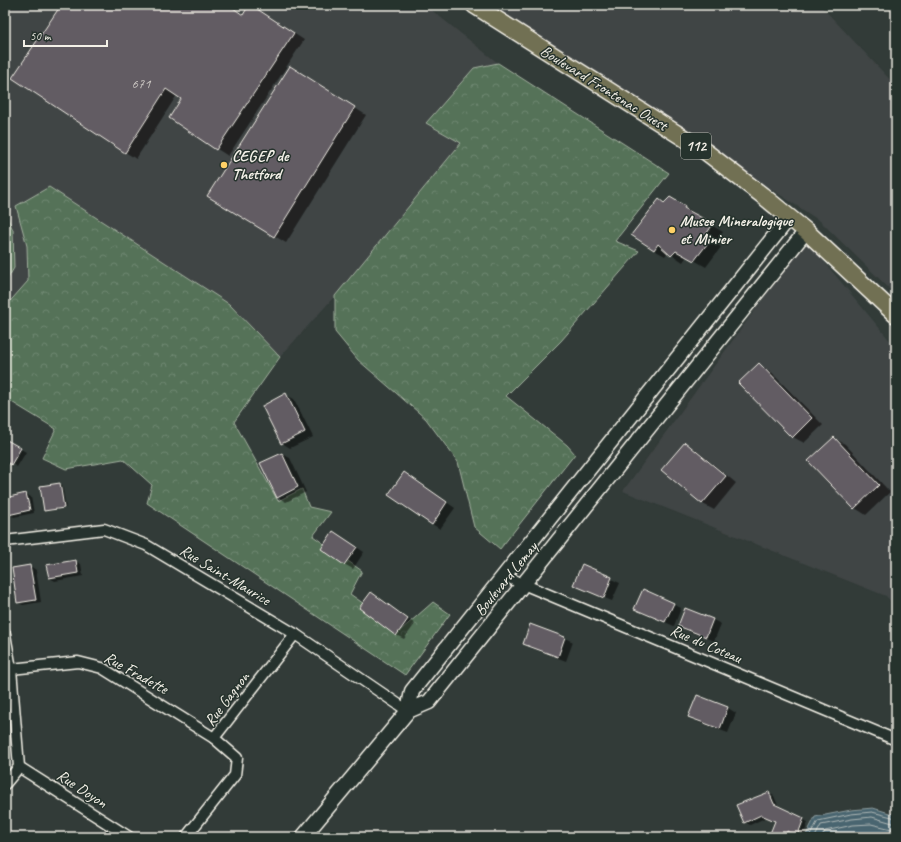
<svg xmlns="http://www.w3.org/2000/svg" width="901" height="842" viewBox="0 0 901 842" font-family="Caveat,sans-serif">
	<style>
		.built { fill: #404545 }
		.forest { fill: url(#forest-crowns); stroke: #a4b2a0 }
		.park { fill: #557259; stroke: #a4b2a0 }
		.water { fill: #4a656f; stroke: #8e9d9f }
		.shadow { fill: #0007 }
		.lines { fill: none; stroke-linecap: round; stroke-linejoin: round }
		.shore { stroke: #b0b9b8; stroke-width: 1 }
		.building { fill: #625b63; stroke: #f4f1e8 }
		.street-casing { stroke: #f4f1e8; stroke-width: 13 }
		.secondary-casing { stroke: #f4f1e8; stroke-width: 17 }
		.primary-casing { stroke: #f4f1e8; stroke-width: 19 }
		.street { stroke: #26332d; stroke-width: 10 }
		.secondary { stroke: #26332d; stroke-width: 14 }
		.primary { stroke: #716f52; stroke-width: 16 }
		.poi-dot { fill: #ffd166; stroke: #26332d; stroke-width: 1.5 }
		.labels { text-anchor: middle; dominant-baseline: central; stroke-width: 3; stroke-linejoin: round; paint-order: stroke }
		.number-label { font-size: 14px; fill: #d0ccc7 }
		.shield { fill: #26332d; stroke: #b6b8b0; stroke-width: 1 }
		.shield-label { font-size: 15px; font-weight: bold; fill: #f4f1e8 }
		.street-label { font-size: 16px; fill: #f4f1e8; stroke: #26332d }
		.poi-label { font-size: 16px; font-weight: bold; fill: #f4f1e8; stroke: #26332d; text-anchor: start }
	</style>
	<defs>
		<pattern id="forest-crowns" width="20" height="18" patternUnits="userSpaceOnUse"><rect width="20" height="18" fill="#557259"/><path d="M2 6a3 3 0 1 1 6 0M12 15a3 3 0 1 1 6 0" fill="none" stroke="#6e8771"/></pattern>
	</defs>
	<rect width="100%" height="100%" fill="#323b38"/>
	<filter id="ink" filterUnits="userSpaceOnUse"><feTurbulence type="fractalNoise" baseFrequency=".025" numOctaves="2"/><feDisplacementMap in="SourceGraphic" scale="8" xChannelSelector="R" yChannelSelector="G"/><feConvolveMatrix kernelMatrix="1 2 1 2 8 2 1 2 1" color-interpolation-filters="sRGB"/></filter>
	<g filter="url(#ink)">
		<!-- built -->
		<g class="built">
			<polygon points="5,5 425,5 498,63 474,68 427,122 461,143 341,289 280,357 229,304 16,206 27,246 28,281 5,307"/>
			<polygon points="491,5 820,5 896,86 896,295 820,221"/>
			<polygon points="806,240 896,348 896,607 886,596 623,491"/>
		</g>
		<!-- forest -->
		<g class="forest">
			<polygon points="498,63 669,173 615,241 639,251 561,341 506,396 567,445 575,454 500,549 474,527 458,462 426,419 358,360 335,332 335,296 461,143 426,123 474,68"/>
			<polygon points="49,187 229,304 280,357 234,422 278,501 302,489 309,507 331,512 313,536 362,571 350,594 401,630 433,602 450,614 405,675 147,503 152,485 123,459 66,469 42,458 56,429 5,398 5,307 28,281 27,246 16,206"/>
		</g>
		<!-- park -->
		<polygon class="park" points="5,212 13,230 14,268 5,283"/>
		<!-- water -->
		<polygon class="water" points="873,808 896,815 896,837 805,837 815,817 851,810"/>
		<!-- shadow -->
		<g class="shadow">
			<polygon points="62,5 229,5 244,15 261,12 304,40 228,156 217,149 183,99 177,95 136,159 125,152"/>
			<polygon points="301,74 366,115 286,243 208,195"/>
			<polygon points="665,204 681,205 695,213 694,215 723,232 715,243 721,247 706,267 687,256 683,262 668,252 665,256 654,250"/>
			<polygon points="759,365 770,371 823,425 804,443 793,437"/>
			<polygon points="286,395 294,399 313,437 290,448 282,443"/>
			<polygon points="834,438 845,444 890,492 866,515 855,508 810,461"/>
			<polygon points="5,440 26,452 17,467 5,460"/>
			<polygon points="685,443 696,450 736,483 714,510 703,504 663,470"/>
			<polygon points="282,454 290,458 306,492 286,502 277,497"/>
			<polygon points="412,478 455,508 440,529 432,524"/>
			<polygon points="60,484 62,485 66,508 47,511 45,510 41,487"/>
			<polygon points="26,494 31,497 34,513 14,517 9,514"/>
			<polygon points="334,532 364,552 353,569 344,564"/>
			<polygon points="75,561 81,564 83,576 55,581 50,578"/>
			<polygon points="30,566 36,570 41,602 23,605 18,602"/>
			<polygon points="582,566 620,583 612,601 583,589"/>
			<polygon points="372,593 415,624 404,639 396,635"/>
			<polygon points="673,604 681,608 674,626 644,613"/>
			<polygon points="713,620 721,624 714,641 687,631 679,626"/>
			<polygon points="565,638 573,642 566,661 532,648 524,643"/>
			<polygon points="697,697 728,708 736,713 728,733 698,722 689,717"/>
			<polygon points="769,793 774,796 779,808 808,822 803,837 799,837 793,833 792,837 773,837 770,835 776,821 767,817 750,825 745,822"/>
		</g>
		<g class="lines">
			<!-- shore -->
			<g class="shore">
				<polyline points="809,837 818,821 851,814 872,812 896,818"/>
				<polyline points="815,837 821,825 852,819 872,817 896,824"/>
				<polyline points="822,837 825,831 853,825 871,824 896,830"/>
			</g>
		</g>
		<!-- building -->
		<g class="building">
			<polygon points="61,5 229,5 243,15 249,5 251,5 294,33 216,150 169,118 181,99 166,89 125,153 12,78"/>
			<polygon points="290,66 355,107 274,237 207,196"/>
			<polygon points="670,197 685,206 684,208 713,224 705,236 711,239 694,261 676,251 671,256 658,244 654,250 631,235 659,199 664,203"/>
			<polygon points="759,363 812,418 792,438 738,383"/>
			<polygon points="286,393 305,432 281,444 262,406"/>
			<polygon points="834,437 879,485 854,509 808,461"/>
			<polygon points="5,439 21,448 11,465 5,461"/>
			<polygon points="685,442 726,476 702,504 661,470"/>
			<polygon points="282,453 298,487 277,498 260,463"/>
			<polygon points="404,472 447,502 432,525 388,495"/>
			<polygon points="60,483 64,508 44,511 40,486"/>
			<polygon points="26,493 30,510 8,515 5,498"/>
			<polygon points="333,531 357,547 344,565 321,549"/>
			<polygon points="76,560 78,573 49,578 46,565"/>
			<polygon points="582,564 612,577 604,598 573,585"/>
			<polygon points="30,565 36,600 17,603 12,568"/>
			<polygon points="643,589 674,603 665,622 634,609"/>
			<polygon points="371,592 408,619 396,636 359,608"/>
			<polygon points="685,608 713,619 706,637 678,626"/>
			<polygon points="530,624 565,637 558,657 523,644"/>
			<polygon points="697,695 728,707 720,729 688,717"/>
			<polygon points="769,792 774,804 804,818 797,837 787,831 786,837 769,836 775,821 761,815 744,823 736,805"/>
		</g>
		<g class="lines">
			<defs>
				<g id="street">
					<polyline points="5,541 104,529 146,545 295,634 408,711"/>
					<polyline points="504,576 896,740"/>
					<polyline points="5,634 11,669 19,767 5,784"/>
					<polyline points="11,669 78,662 102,668 214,738"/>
					<polyline points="19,767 129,837"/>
					<polyline points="186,837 235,775 237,758 214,738 295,634"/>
				</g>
				<g id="secondary">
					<polyline points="408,711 412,691 789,218"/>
					<polyline points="303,837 408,711 429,702 806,231"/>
				</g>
				<polyline id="primary" points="474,5 706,152 762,195 806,231 896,315"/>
			</defs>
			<!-- street casing -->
			<use href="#street" class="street-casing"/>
			<!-- secondary casing -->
			<use href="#secondary" class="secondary-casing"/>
			<!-- primary casing -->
			<use href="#primary" class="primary-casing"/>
			<!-- street -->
			<use href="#street" class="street"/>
			<!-- secondary -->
			<use href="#secondary" class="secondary"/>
			<!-- primary -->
			<use href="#primary" class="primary"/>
		</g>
	</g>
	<!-- markers -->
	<g class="poi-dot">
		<circle cx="224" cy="165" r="4"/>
		<circle cx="672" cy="230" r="4"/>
	</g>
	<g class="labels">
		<!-- number labels -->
		<g class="number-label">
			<text x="141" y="83">671</text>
		</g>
		<!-- shield labels -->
		<rect class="shield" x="681" y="133" width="30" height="26" rx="3"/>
		<g class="shield-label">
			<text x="696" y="146">112</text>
		</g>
		<!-- street labels -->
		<g class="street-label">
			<text transform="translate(604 88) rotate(32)">Boulevard Frontenac Ouest</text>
			<text transform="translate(225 575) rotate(31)">Rue Saint-Maurice</text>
			<text transform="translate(506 579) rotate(-51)">Boulevard Lemay</text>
			<text transform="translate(706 644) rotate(23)">Rue du Coteau</text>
			<text transform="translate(136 673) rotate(29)">Rue Fradette</text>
			<text transform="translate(227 699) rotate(-53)">Rue Gagnon</text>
			<text transform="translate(82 789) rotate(33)">Rue Doyon</text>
		</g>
		<!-- poi labels -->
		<g class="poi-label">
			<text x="232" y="156">CEGEP de<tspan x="232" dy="18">Thetford</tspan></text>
			<text x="680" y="221">Musee Mineralogique<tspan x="680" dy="18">et Minier</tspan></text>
		</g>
	</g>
	<!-- margin -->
	<rect width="901" height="842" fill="none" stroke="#26332d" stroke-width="20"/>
	<rect x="10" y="10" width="881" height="822" fill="none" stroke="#f4f1e8" stroke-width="1.5" filter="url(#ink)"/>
	<!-- scale -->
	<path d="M24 40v6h83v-6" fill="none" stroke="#f4f1e8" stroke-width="2"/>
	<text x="30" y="40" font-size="12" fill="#f4f1e8" stroke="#26332d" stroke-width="3" paint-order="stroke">50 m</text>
</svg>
